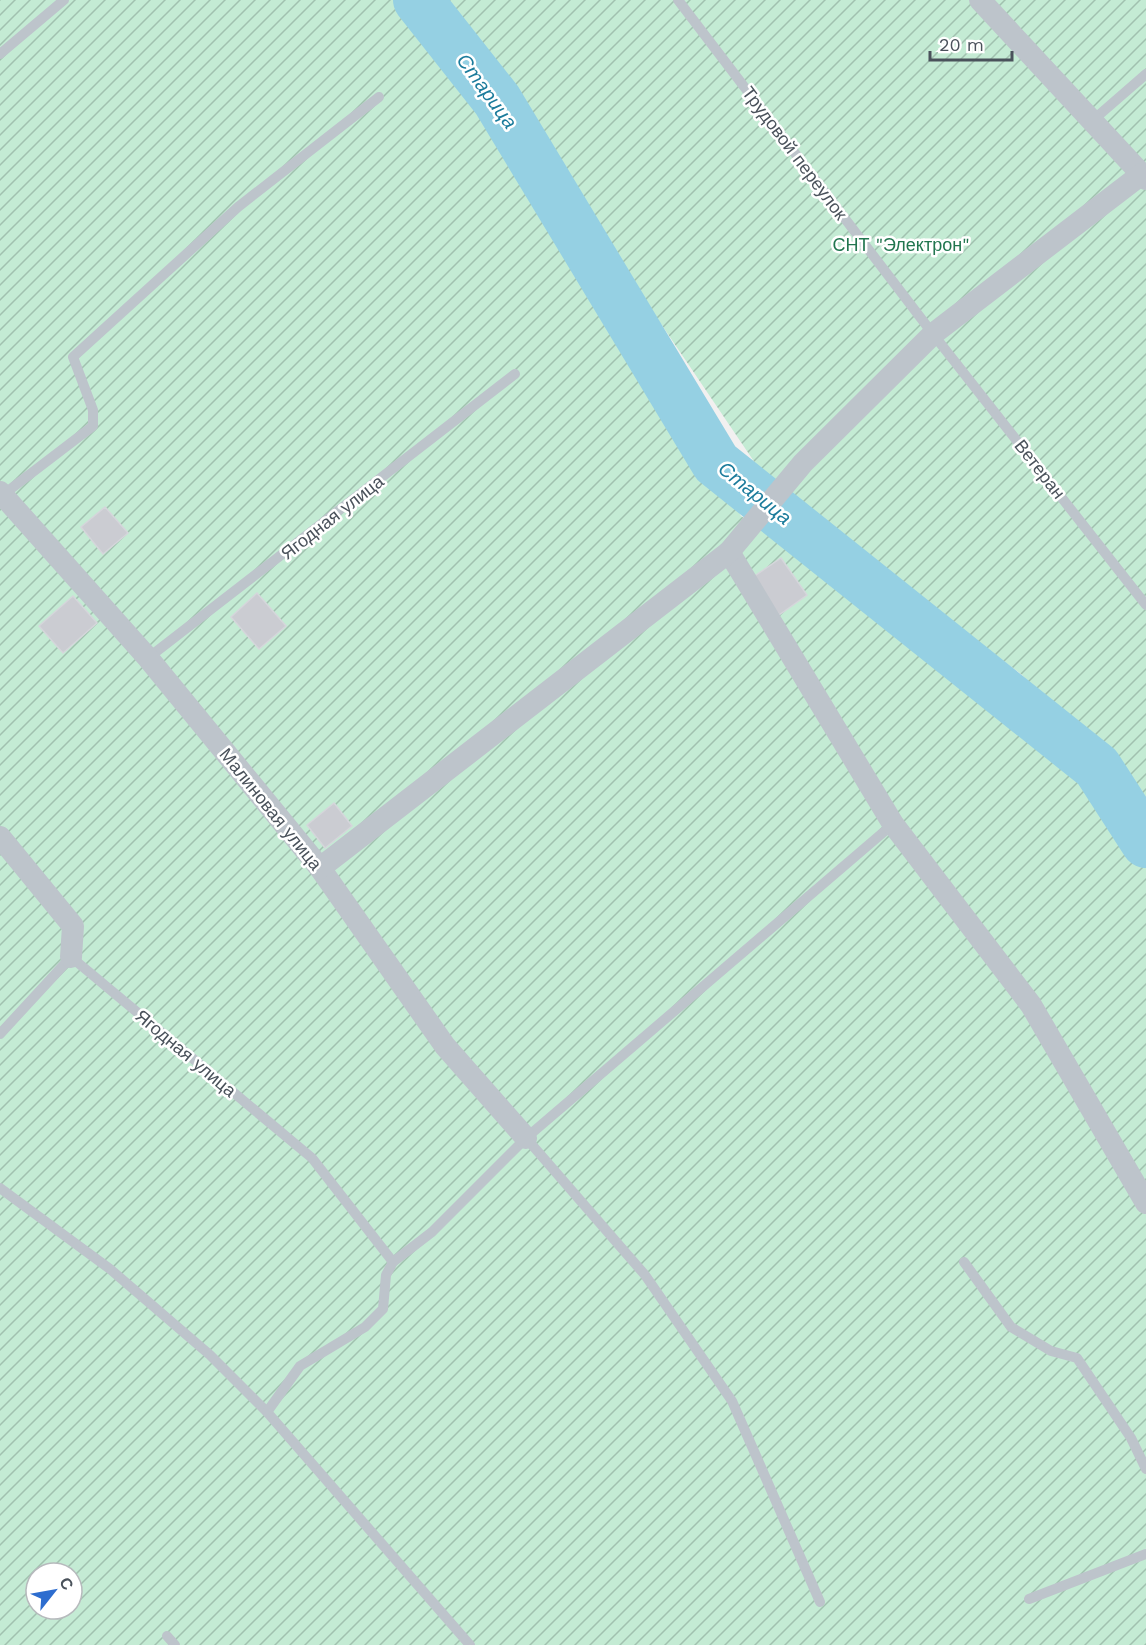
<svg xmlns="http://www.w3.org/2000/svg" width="1146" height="1645" viewBox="0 0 1146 1645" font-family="'Work Sans',sans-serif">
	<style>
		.garden { fill: url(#garden-furrows); fill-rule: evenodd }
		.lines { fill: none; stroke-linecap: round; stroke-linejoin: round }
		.river { stroke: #95d0e3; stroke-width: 50 }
		.building { fill: #cbccd2; stroke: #d5d6db; stroke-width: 1.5 }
		.lane { stroke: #bdc4cb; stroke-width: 10 }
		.street { stroke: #bdc4cb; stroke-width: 22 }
		.labels { text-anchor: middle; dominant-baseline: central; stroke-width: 5; stroke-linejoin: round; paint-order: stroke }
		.street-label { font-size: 18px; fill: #4a525b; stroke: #fff }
		.park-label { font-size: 18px; fill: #21764f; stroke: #fff }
		.water-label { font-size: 20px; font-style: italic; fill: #1c7c9c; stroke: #fff }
	</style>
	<defs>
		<pattern id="garden-furrows" width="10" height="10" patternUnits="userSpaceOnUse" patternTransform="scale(1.5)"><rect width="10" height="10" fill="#c4ebd4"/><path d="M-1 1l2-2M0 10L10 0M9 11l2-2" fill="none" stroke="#a1c1af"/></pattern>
	</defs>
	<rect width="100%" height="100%" fill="#f2f0f0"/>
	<!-- garden -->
	<g class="garden">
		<path d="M 0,0 L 413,0 L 741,516 L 1079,752 L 1146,864 L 1146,1645 L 0,1645 ZM 36,1573 L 72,1573 L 72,1609 L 36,1609 Z"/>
		<polygon points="442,0 1146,0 1146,825 1112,768 1021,674 772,488"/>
	</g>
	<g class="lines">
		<!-- river -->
		<polyline class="river" points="418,0 497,100 716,463 1097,767 1146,843"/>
	</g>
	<!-- building -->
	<g class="building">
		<polygon points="105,507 128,533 103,554 81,527"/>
		<polygon points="781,558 807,595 779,615 753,577"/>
		<polygon points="257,593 286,626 259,649 231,617"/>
		<polygon points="73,596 97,623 63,653 39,626"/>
		<polygon points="334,803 352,826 325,848 307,825"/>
	</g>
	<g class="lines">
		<!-- lane -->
		<g class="lane">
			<polyline points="678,0 933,334 1146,605"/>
			<polyline points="0,54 64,0"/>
			<polyline points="1092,121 1146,74"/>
			<polyline points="4,494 93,426 93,410 73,357 238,207 379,97"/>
			<polyline points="148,658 515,374"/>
			<polyline points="0,1034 71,957 312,1158 393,1262"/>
			<polyline points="526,1138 645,1275 732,1401 820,1602"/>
			<polyline points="0,1188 110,1269 210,1355 267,1412 470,1645"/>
			<polyline points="964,1262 1011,1327 1051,1351 1077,1358 1131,1438 1146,1469"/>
			<polyline points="267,1412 300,1366 365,1327 383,1309 386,1275 393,1262 432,1232 526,1138 893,824"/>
			<polyline points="1029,1599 1146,1554"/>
			<polyline points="167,1636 175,1645"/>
		</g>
		<!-- street -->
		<g class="street">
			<polyline points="980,0 1146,179"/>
			<polyline points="0,492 148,658 320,868 445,1046 526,1138"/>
			<polyline points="729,552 893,824 1031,1005 1146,1203"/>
			<polyline points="0,837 73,926 71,957"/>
			<polyline points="320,868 729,552 803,463 933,334 1142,174"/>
		</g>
	</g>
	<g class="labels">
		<!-- street labels -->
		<g class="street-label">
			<text transform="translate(795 153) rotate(53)">Трудовой переулок</text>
			<text transform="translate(1040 469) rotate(52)">Ветеран</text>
			<text transform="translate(332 517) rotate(-38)">Ягодная улица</text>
			<text transform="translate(271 809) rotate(51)">Малиновая улица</text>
			<text transform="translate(186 1053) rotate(40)">Ягодная улица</text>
		</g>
		<!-- park labels -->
		<g class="park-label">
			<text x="901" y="244">СНТ "Электрон"</text>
		</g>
		<!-- water labels -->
		<g class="water-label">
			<text transform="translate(487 91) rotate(54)">Старица</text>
			<text transform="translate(755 493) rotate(39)">Старица</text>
		</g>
	</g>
	<!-- north arrow -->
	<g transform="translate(54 1591) rotate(59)"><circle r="28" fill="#ffffff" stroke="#b7babd" stroke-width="1.5"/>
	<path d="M0-4.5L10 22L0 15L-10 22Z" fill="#2d6dcf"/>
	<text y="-9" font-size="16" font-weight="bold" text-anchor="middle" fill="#4a525b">С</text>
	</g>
	<!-- scale -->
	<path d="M930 51v9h82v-9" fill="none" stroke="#4a525b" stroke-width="3"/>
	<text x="939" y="51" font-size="18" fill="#4a525b" stroke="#ffffff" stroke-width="4.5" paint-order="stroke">20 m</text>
</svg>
